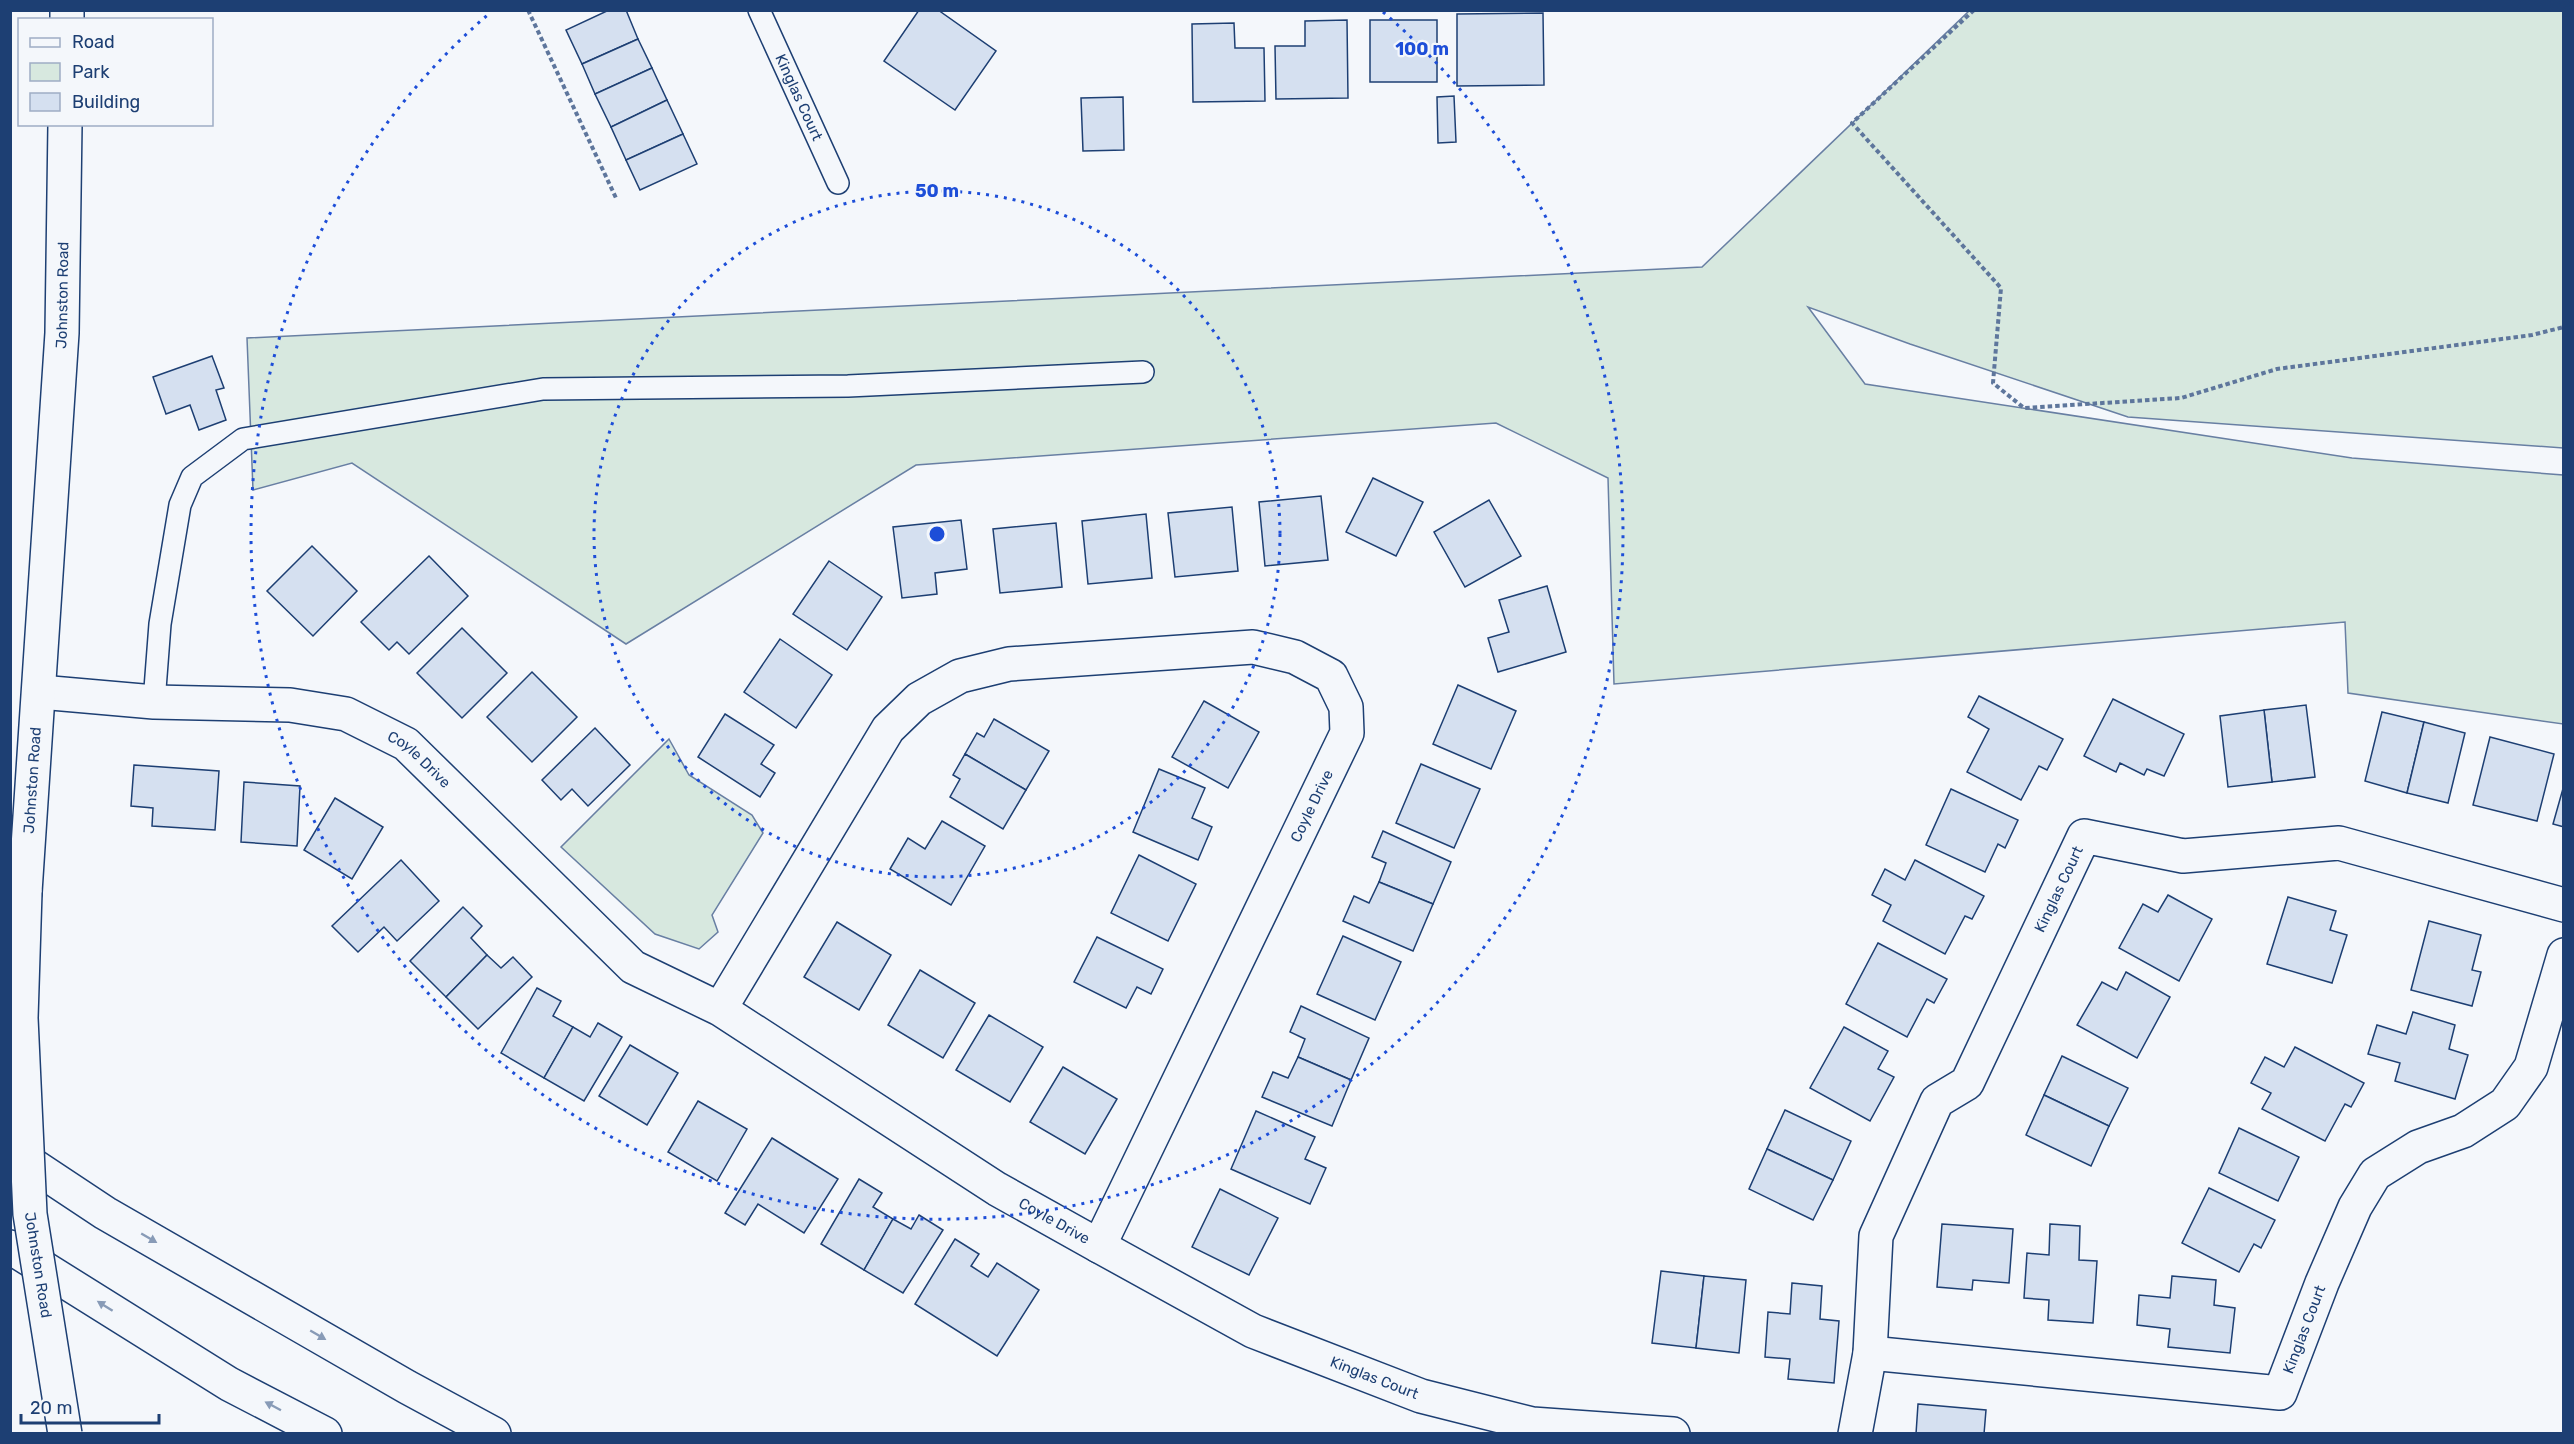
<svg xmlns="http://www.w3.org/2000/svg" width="2574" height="1444" viewBox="0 0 2574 1444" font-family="Rubik,sans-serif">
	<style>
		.green { fill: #d7e8df; stroke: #687fa3; stroke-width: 1.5 }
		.building { fill: #d5e0f0; stroke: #1d3f73; stroke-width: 1.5 }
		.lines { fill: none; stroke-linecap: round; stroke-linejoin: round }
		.lane-casing { stroke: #1d3f73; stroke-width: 24 }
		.street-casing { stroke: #1d3f73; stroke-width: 36 }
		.secondary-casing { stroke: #1d3f73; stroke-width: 36 }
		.highway-casing { stroke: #1d3f73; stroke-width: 36 }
		.path { stroke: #5e769c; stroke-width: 4; stroke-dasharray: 4.5 3; stroke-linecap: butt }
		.lane { stroke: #f4f7fb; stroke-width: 21 }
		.street { stroke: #f4f7fb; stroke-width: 33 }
		.secondary { stroke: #f4f7fb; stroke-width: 33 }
		.highway { stroke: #f4f7fb; stroke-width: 33 }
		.secondary-bridge-casing { stroke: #1d3f73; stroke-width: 36; stroke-linecap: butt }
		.secondary-bridge { stroke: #f4f7fb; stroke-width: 33 }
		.oneway { fill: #889bb7 }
		.ring { fill: none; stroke: #1d4ed8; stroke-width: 3; stroke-dasharray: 3 6 }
		.labels { text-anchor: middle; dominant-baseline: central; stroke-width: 4.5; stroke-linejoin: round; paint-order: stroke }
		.street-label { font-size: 15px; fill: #1d3f73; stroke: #f4f7fb }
		.centre { fill: #1d4ed8; stroke: #f4f7fb; stroke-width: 3 }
		.ring-label { font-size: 18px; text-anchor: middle; font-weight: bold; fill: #1d4ed8; stroke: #f4f7fb; stroke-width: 4.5; stroke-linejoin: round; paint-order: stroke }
	</style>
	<rect width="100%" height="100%" fill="#f4f7fb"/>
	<!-- green -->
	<g class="green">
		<polygon points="1969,11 2563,11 2563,448 2128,417 1910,344 1808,307 1865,384 2352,458 2563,475 2563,724 2348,693 2345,622 1614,684 1608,478 1496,423 916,465 626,644 352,463 253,490 247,338 1702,267"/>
		<polygon points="669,739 689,775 752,815 763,833 712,915 718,932 699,949 655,934 561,847"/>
	</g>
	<!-- building -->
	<g class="building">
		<polygon points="609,10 626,10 638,39 582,64 566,30"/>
		<polygon points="919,10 938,10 996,51 955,110 884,61"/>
		<polygon points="1543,13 1544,85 1457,86 1457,14"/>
		<polygon points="1347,20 1348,98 1276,99 1275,46 1305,46 1305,21"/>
		<rect x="1370" y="20" width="67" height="62"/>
		<polygon points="1234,23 1235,48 1264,48 1265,101 1193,102 1192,24"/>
		<polygon points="638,39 652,68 595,94 582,64"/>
		<polygon points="652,68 667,100 611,127 595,94"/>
		<polygon points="1454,96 1456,142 1438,143 1437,97"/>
		<polygon points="1123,97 1124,150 1083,151 1081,98"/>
		<polygon points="667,100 683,134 626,160 611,127"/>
		<polygon points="683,134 697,164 640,190 626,160"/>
		<polygon points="212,356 224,388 216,390 226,420 199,430 190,405 166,414 153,377"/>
		<polygon points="1373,478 1423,502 1396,556 1346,532"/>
		<polygon points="1321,496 1328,560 1265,566 1259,502"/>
		<polygon points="1489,500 1521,556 1465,587 1434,532"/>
		<polygon points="1232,507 1238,571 1175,577 1168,513"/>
		<polygon points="1146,514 1152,578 1088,584 1082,521"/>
		<polygon points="961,520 967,569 935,573 937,594 902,598 893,527"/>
		<polygon points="1056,523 1062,587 1000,593 993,529"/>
		<polygon points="312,546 357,591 313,636 267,591"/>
		<polygon points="429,556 468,596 409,654 397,642 389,650 361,622"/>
		<polygon points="829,561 882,597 847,650 793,614"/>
		<polygon points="1547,586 1566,652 1498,672 1488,638 1509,632 1499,600"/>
		<polygon points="462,628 507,673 462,718 417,673"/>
		<polygon points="780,639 832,675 796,728 744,692"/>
		<polygon points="532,672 577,717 532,762 487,717"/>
		<polygon points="1458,685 1516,711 1491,769 1433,744"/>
		<polygon points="1979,696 2063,739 2047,770 2039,766 2021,800 1967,772 1989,729 1968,717"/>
		<polygon points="2113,699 2184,734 2164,776 2147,769 2144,775 2120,763 2116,772 2084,756"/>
		<polygon points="1204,701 1259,732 1228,788 1172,757"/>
		<polygon points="2306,705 2315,777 2272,782 2264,710"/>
		<polygon points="2264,710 2272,782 2228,787 2220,716"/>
		<polygon points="2382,712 2424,722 2407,793 2365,781"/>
		<polygon points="725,714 774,745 761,764 775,773 760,797 698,757"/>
		<polygon points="994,719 1049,751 1026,790 965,754 977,733 984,737"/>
		<polygon points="2424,722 2465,733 2448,803 2407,793"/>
		<polygon points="595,728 630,765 588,806 572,789 561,800 542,780"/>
		<polygon points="2490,737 2554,754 2537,821 2473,805"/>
		<polygon points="965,754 1026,790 1003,829 950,797 960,779 953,775"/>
		<polygon points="1421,764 1480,789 1454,848 1396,823"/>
		<polygon points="134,765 219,771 215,830 152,826 153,808 131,806"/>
		<polygon points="1159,769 1205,788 1192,818 1212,827 1198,860 1133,832"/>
		<polygon points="244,782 300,786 297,846 241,842"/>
		<polygon points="2564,785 2564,827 2553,824"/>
		<polygon points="1951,789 2018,820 2005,848 1998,844 1985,872 1926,845"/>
		<polygon points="335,798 383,827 352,879 304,850"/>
		<polygon points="942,821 985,846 951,905 890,869 908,838 925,849"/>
		<polygon points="1383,831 1451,862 1433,904 1379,882 1386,863 1372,857"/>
		<polygon points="1139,855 1196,884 1168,941 1111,913"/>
		<polygon points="401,860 439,901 397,941 384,927 358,952 332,926"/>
		<polygon points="1915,860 1984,896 1972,919 1965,916 1945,954 1883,921 1891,905 1872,895 1885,869 1905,880"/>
		<polygon points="1379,882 1433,904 1413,951 1343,921 1354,896 1369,903"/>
		<polygon points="2168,895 2212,919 2179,981 2119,948 2143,904 2158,912"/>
		<polygon points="2288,897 2336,911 2330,930 2347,935 2332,983 2267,964"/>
		<polygon points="463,907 482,926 471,938 487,955 446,997 410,961"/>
		<polygon points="2429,921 2481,935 2472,970 2481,972 2472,1006 2411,990"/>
		<polygon points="837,922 891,955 859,1010 804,977"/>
		<polygon points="1343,936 1401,962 1375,1020 1317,994"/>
		<polygon points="1097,937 1163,969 1151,994 1137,987 1126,1008 1074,982"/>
		<polygon points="1878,943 1947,979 1934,1003 1927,999 1907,1037 1846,1004"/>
		<polygon points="487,955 501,968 513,957 532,977 478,1029 446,997"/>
		<polygon points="920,970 975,1003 943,1058 888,1025"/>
		<polygon points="2126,972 2170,997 2137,1058 2077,1025 2102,982 2117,990"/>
		<polygon points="537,988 561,1001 553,1016 573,1027 544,1078 501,1053"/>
		<polygon points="1301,1006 1369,1038 1351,1080 1298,1057 1305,1039 1290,1032"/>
		<polygon points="2413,1012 2455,1025 2449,1049 2468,1055 2455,1099 2395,1081 2400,1063 2368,1054 2377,1025 2406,1034"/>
		<polygon points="989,1015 1043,1047 1010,1102 956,1070"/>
		<polygon points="598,1023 622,1037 584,1101 544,1078 573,1027 590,1037"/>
		<polygon points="1844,1027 1888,1051 1878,1069 1894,1077 1870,1121 1810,1088"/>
		<polygon points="630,1045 678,1073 647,1125 599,1096"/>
		<polygon points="2295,1047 2364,1083 2351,1107 2345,1104 2325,1141 2262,1109 2271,1093 2251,1083 2265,1057 2284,1067"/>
		<polygon points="2062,1056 2128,1088 2109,1126 2044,1095"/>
		<polygon points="1298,1057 1351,1080 1332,1126 1262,1097 1273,1072 1288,1078"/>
		<polygon points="1063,1067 1117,1099 1085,1154 1030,1122"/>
		<polygon points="2044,1095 2109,1126 2091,1166 2026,1135"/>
		<polygon points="698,1101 747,1129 717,1181 668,1152"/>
		<polygon points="1785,1110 1851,1141 1833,1180 1767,1149"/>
		<polygon points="1256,1111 1315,1137 1305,1159 1326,1168 1310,1204 1231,1169"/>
		<polygon points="2239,1128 2299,1157 2278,1201 2219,1173"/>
		<polygon points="772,1138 838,1179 804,1233 758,1204 745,1225 725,1213"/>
		<polygon points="1767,1149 1833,1180 1813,1220 1749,1189"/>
		<polygon points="859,1179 882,1193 873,1207 893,1219 864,1270 821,1244"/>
		<polygon points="2209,1188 2275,1220 2261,1248 2254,1244 2239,1272 2182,1243"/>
		<polygon points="1220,1189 1278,1218 1249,1275 1192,1247"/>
		<polygon points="919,1215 943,1230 903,1293 864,1270 893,1219 911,1229"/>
		<polygon points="1942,1224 2013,1229 2009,1283 1973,1280 1972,1290 1937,1287"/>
		<polygon points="2050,1224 2080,1226 2079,1260 2097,1261 2093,1323 2048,1320 2049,1300 2024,1298 2027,1253 2049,1255"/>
		<polygon points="955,1239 979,1254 971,1266 988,1277 997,1263 1039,1290 997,1356 915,1304"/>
		<polygon points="1661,1271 1704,1276 1696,1348 1652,1343"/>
		<polygon points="1704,1276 1746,1280 1739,1353 1696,1348"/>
		<polygon points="2172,1276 2216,1280 2214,1305 2235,1308 2230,1353 2168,1347 2170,1329 2137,1325 2139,1295 2170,1298"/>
		<polygon points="1792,1283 1822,1286 1820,1319 1839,1321 1834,1383 1788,1379 1790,1359 1765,1357 1768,1312 1790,1314"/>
		<polygon points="1918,1404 1986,1410 1984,1434 1916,1434"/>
	</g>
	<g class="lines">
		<defs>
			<g id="lane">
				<path id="s1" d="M 759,10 L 838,183"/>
				<polyline points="154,702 160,624 180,505 192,477 243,439 543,389 848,386 1143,372"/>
			</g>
			<g id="street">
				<path id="s2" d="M 40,692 L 154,702 L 290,705 L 346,714 L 406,744 L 633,967 L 720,1009 L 997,1189 L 1099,1246 L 1347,733 L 1346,707 L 1331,676 L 1295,657 L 1253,647 L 1009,664 L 960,676 L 919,699 L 888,729 L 720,1009"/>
				<path id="s3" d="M 1099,1246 L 1253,1331 L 1421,1396 L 1532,1424 L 1673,1434"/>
				<path id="s4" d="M 1870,1353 L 2280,1393 L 2322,1283 L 2355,1207 L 2375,1174 L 2418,1147 L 2463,1131 L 2505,1104 L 2531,1067 L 2564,955"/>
				<path id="s5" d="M 1855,1434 L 1870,1353 L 1876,1236 L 1937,1101 L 1967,1083 L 2084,836 L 2183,856 L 2339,843 L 2564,905"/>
			</g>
			<g id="secondary">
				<polyline points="67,20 67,10"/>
				<path id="s6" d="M 25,892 L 62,333 L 65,124"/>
			</g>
			<g id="highway">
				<polyline points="10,1150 105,1213 407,1387 494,1434"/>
				<polyline points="10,1247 229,1384 325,1434"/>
			</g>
		</defs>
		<!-- lane casing -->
		<use href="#lane" class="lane-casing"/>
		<!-- street casing -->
		<use href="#street" class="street-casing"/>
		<!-- secondary casing -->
		<use href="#secondary" class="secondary-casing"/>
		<!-- highway casing -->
		<use href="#highway" class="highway-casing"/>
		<!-- path -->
		<g class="path">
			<polyline points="528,10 616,198"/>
			<polyline points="1974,10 1852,123 2001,288 1993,383 2024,408 2181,398 2277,369 2532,335 2564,327"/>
		</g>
		<!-- lane -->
		<use href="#lane" class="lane"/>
		<!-- street -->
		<use href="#street" class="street"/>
		<!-- secondary -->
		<use href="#secondary" class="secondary"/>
		<!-- highway -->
		<use href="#highway" class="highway"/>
		<defs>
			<g id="secondary-bridge">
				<path id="s7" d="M 25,892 L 21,1018 L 30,1214 L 65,1434"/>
			</g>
		</defs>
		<!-- secondary-bridge casing -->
		<use href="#secondary-bridge" class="secondary-bridge-casing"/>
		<!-- secondary-bridge -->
		<use href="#secondary-bridge" class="secondary-bridge"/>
	</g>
	<!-- one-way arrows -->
	<defs><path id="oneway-solid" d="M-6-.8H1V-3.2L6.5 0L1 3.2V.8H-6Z" transform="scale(1.5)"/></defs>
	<g class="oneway">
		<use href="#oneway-solid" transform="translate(149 1238) rotate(30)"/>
		<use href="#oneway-solid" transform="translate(105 1306) rotate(-148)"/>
		<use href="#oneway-solid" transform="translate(318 1335) rotate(30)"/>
		<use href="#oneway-solid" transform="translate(273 1406) rotate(-152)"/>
	</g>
	<!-- distance rings -->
	<g class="ring">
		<circle cx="937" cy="534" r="343"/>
		<path d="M1383 12A686 686 0 1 1 491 12"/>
	</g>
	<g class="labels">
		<!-- street labels -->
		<g class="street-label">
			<text stroke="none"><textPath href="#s1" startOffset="96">Kinglas Court</textPath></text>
			<text stroke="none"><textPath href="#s6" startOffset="598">Johnston Road</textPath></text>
			<text stroke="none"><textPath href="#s2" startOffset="394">Coyle Drive</textPath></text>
			<text stroke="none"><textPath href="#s6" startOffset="112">Johnston Road</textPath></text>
			<text stroke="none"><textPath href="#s2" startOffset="1725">Coyle Drive</textPath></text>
			<text stroke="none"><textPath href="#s5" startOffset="597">Kinglas Court</textPath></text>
			<text stroke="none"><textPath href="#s2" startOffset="1185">Coyle Drive</textPath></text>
			<text stroke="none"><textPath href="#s7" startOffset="374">Johnston Road</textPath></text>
			<text stroke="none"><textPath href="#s4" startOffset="480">Kinglas Court</textPath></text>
			<text stroke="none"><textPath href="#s3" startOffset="306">Kinglas Court</textPath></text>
		</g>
	</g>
	<circle cx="937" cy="534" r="9" class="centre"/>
	<g class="ring-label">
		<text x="1422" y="55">100 m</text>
		<text x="937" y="197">50 m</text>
	</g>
	<!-- border -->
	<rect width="2574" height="1444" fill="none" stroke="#1d3f73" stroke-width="24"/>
	<!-- legend -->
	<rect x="18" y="18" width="195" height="108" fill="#f4f7fb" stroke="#9eadc5" stroke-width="1.5"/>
	<rect x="30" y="38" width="30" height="9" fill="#f4f7fb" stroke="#9eadc5" stroke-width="1.5"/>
	<text x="72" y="48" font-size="18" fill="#1d3f73">Road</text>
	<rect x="30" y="63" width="30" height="18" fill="#d7e8df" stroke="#9eadc5" stroke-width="1.5"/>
	<text x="72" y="78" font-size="18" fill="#1d3f73">Park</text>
	<rect x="30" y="93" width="30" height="18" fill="#d5e0f0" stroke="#9eadc5" stroke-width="1.5"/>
	<text x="72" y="108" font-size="18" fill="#1d3f73">Building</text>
	<!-- scale -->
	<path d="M21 1414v9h138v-9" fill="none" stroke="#1d3f73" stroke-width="3"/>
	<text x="30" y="1414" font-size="18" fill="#1d3f73" stroke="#f4f7fb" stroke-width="4.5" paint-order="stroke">20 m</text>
</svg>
